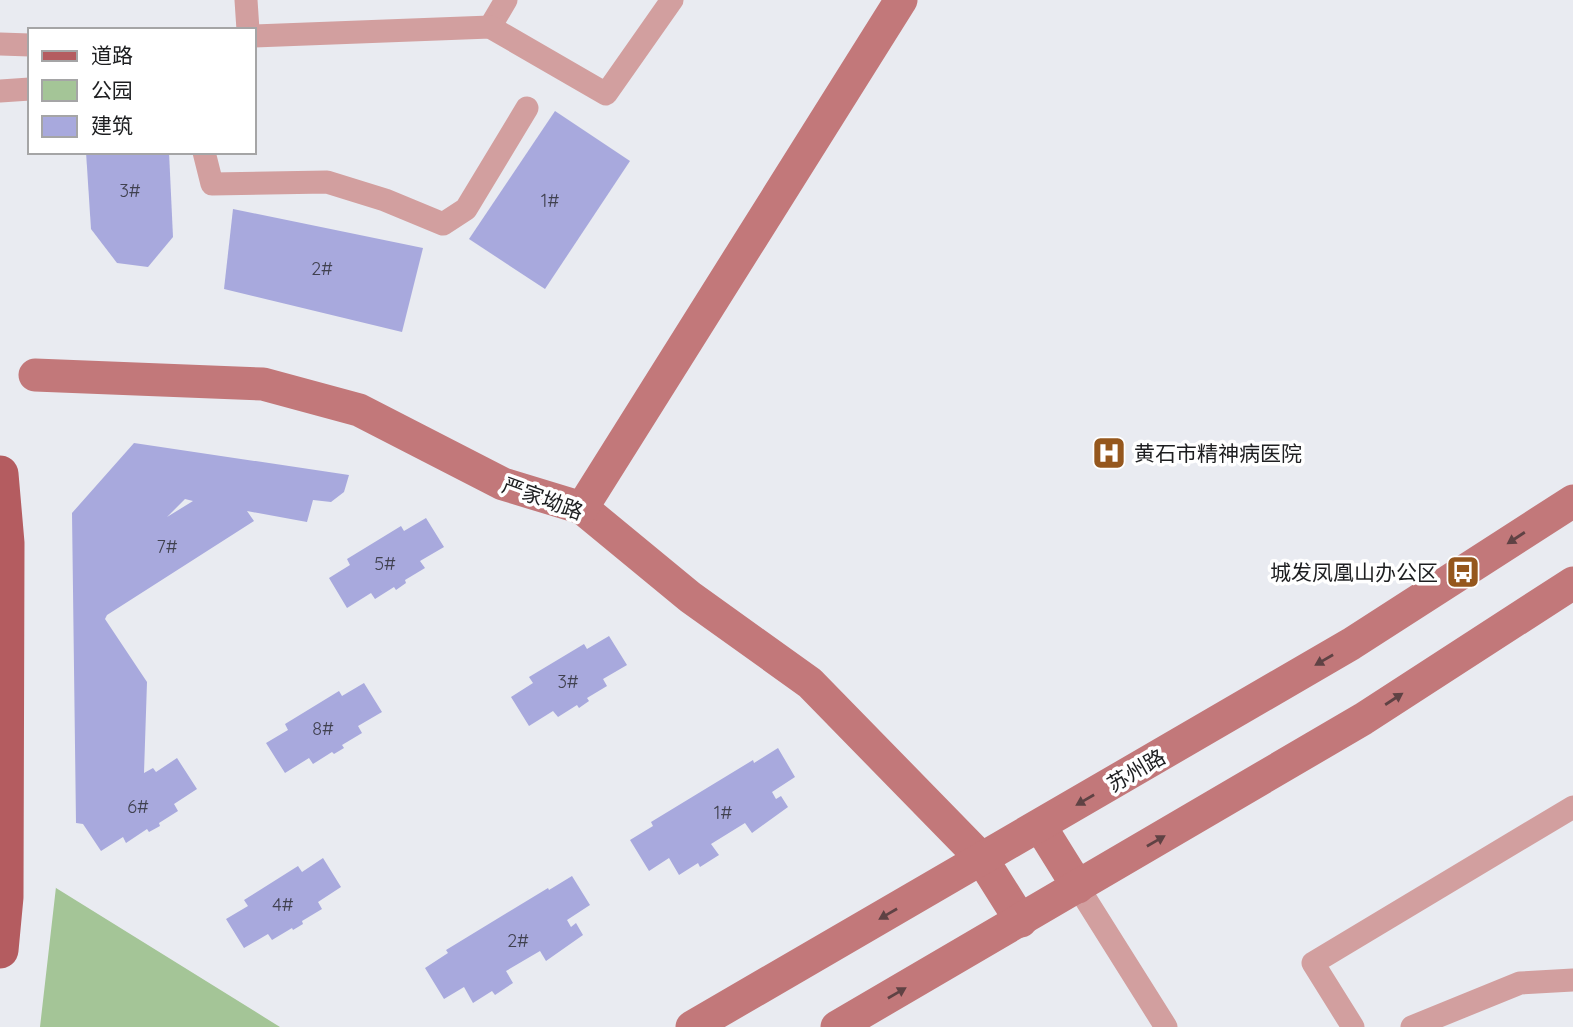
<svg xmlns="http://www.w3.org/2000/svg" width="1573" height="1027" viewBox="0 0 1573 1027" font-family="Quicksand,'Noto Sans SC',sans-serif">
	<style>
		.green { fill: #a4c597 }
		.building { fill: #a8a9dd; fill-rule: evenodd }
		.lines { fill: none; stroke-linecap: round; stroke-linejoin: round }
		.street { stroke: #d29f9f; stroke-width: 23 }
		.secondary { stroke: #c2787a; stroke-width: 33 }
		.primary { stroke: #b45c60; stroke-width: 37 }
		.oneway { fill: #5f4244 }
		.labels { text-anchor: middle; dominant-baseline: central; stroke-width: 7; stroke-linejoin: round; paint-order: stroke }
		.number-label { font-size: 18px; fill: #40414f }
		.poi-label { font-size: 21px; fill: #1d1e20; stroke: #fff; text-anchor: start }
		.street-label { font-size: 21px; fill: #1d1e20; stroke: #fff }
	</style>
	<rect width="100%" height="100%" fill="#e9ebf1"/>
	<!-- green -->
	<polygon class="green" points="56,887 56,888 280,1027 40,1027"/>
	<!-- building -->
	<g class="building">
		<polygon points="555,111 630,161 545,289 469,239"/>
		<polygon points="86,152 169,152 173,237 148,267 117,263 91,229"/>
		<polygon points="233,209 423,248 402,332 224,289"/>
		<path d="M 134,443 L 349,475 L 344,492 L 331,502 L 313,500 L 307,522 L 247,511 L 254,521 L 107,615 L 105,619 L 147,682 L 144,773 L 153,768 L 156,772 L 177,758 L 197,789 L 174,804 L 178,811 L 159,823 L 160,826 L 149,832 L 147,829 L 126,843 L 123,837 L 101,851 L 83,824 L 76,823 L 72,513 ZM 185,499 L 193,501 L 167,517 Z"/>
		<polygon points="426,518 444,547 420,561 425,568 405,580 406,583 396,590 394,587 375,599 371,593 347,608 329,578 350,565 347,559 401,526 404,531"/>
		<polygon points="609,636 627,665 603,679 607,686 587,698 589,701 579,708 577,705 558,717 553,711 529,726 511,697 533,683 529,677 584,644 587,649"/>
		<polygon points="364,683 382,712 358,726 362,733 342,745 344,748 334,754 332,752 313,764 309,758 285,773 266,743 288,730 285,724 339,691 342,696"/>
		<polygon points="778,748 795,777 772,792 776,799 781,796 788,807 752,833 745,823 711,844 719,855 700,867 698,863 679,875 669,858 649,871 630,840 653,826 651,822 753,760 754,763"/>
		<polygon points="323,858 341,887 318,902 322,909 302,921 303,924 293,930 292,928 272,940 268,934 244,948 226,919 248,906 244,900 298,866 302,872"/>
		<polygon points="572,876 590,905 567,920 571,927 576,923 583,935 546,961 540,951 506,971 513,983 495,995 492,991 473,1003 464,987 444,999 425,968 448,953 446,950 548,888 549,890"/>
	</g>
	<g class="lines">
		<!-- street -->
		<g class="street">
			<polyline points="246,0 248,30"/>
			<polyline points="490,27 506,0"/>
			<polyline points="254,36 490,27 606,94 672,0"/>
			<polyline points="0,44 30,45"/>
			<polyline points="0,91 30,89"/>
			<polyline points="204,152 212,184 327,182 385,200 443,224 466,209 527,108"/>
			<polyline points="1078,887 1166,1027"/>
			<polyline points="1353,1027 1313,963 1573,807"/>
			<polyline points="1412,1027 1520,983 1573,980"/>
		</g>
		<!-- secondary -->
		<g class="secondary">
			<polyline points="35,375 263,384 359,410 503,484 582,508 690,597 810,683 982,859 1021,921"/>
			<polyline points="582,508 901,0"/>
			<polyline points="1040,826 1078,887"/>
			<polyline points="692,1027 1351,644 1573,501"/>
			<polyline points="837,1027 1363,719 1573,583"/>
		</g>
		<!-- primary -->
		<polyline class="primary" points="0,474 6,543 5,897 0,950"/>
	</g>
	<!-- one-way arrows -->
	<defs><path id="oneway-solid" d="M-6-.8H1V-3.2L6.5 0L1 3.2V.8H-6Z" transform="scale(1.75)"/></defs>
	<g class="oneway">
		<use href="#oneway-solid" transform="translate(1516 538) rotate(147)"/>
		<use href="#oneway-solid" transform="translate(1324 660) rotate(150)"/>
		<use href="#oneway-solid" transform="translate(1394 699) rotate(-33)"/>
		<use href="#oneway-solid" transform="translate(1085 800) rotate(150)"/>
		<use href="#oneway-solid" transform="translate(1156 841) rotate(-30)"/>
		<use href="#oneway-solid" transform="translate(888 914) rotate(150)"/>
		<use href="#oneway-solid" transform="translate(897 993) rotate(-30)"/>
	</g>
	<!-- icons -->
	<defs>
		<symbol id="hospital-square" viewBox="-11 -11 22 22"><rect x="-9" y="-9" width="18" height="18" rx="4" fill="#95571d" stroke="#fff"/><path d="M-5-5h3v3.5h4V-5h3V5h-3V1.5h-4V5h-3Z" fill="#fff"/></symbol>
		<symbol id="bus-square" viewBox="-11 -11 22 22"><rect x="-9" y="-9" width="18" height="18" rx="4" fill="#95571d" stroke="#fff"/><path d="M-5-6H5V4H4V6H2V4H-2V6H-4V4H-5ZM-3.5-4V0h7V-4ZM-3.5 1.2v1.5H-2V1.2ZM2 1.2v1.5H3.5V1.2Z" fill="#fff"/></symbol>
	</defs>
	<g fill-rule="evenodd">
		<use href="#hospital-square" x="1090" y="434" width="38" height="38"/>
		<use href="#bus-square" x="1444" y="553" width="38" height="38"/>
	</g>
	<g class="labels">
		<!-- number labels -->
		<g class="number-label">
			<text x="130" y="190">3#</text>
			<text x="550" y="200">1#</text>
			<text x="322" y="268">2#</text>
			<text x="167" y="546">7#</text>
			<text x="385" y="563">5#</text>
			<text x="568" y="681">3#</text>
			<text x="323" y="728">8#</text>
			<text x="138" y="806">6#</text>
			<text x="723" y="812">1#</text>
			<text x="283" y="904">4#</text>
			<text x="518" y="940">2#</text>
		</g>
		<!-- poi labels -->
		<g class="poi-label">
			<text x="1134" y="453">黄石市精神病医院</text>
			<text x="1438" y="572" text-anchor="end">城发凤凰山办公区</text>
		</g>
		<!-- street labels -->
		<g class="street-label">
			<text transform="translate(543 498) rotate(20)">严家坳路</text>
			<text transform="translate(1136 770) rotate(-30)">苏州路</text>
		</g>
	</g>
	<!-- legend -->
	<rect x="28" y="28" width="228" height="126" fill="#ffffff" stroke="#a5a5a6" stroke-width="2"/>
	<rect x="42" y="51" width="35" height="10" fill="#b45c60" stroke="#a5a5a6" stroke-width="2"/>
	<text x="91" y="63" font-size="21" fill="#1d1e20">道路</text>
	<rect x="42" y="80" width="35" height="21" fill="#a4c597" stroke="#a5a5a6" stroke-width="2"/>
	<text x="91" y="98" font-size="21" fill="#1d1e20">公园</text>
	<rect x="42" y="116" width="35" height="21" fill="#a8a9dd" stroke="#a5a5a6" stroke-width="2"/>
	<text x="91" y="133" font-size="21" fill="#1d1e20">建筑</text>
</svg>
